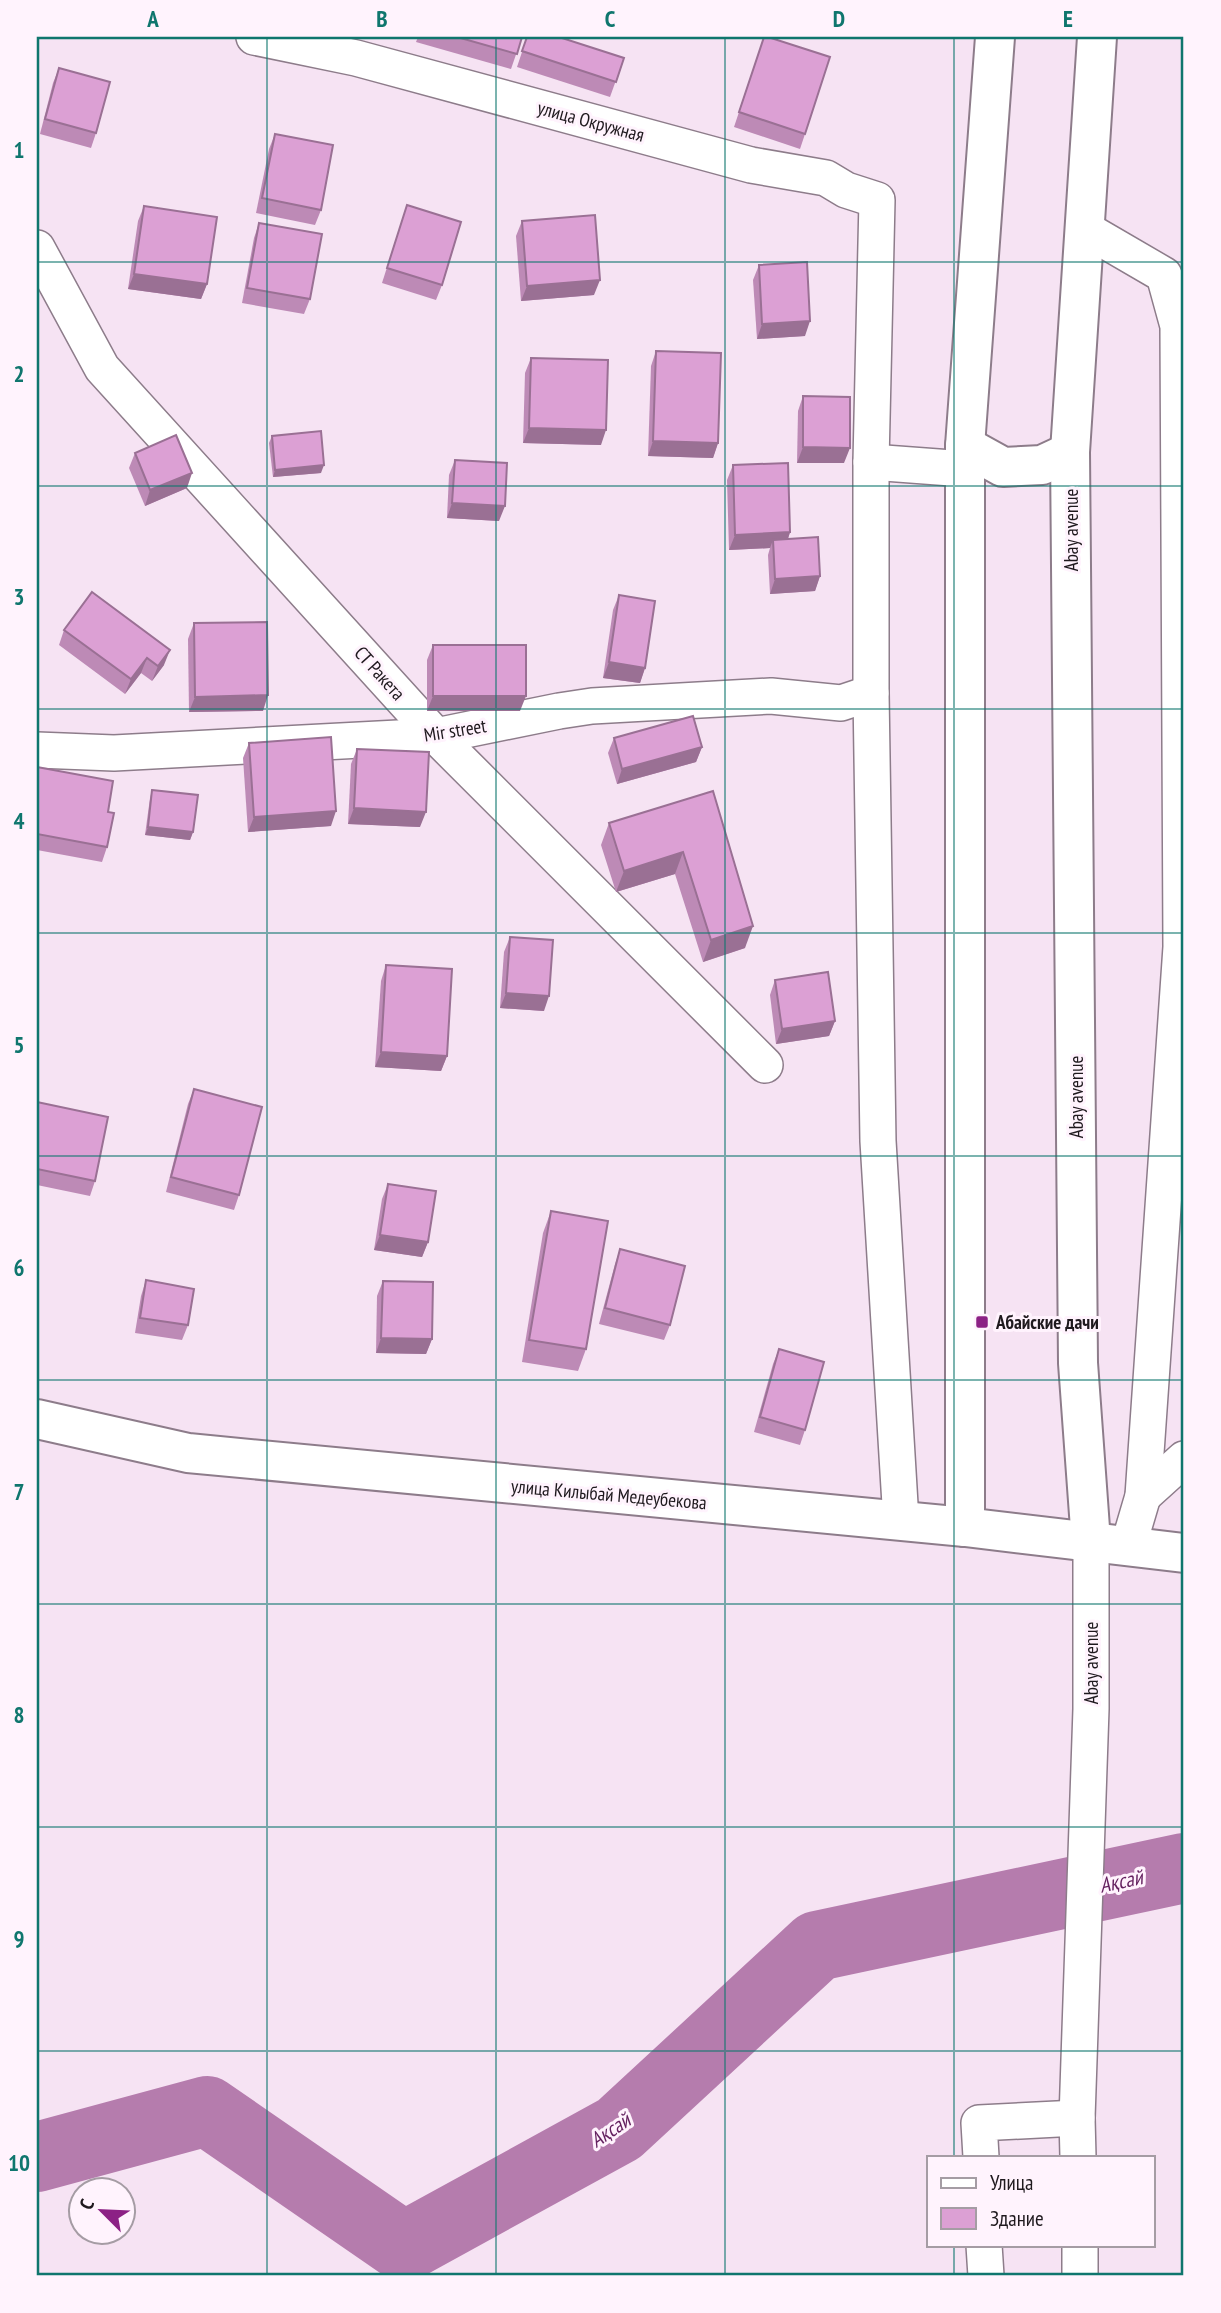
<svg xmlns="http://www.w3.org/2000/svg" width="1221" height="2313" viewBox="0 0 1221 2313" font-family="'PT Sans Narrow',sans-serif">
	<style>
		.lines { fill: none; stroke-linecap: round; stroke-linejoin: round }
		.river { stroke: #b57cad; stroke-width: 70 }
		.street-casing { stroke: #8d7c8a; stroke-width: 38 }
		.secondary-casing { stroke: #8d7c8a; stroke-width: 42 }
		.street { stroke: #fff; stroke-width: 35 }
		.secondary { stroke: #fff; stroke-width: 38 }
		.wall { fill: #bd8ab6 }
		.shaded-wall { fill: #9a7094 }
		.building { fill: #dca0d4; stroke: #9a7094; stroke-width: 2 }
		.grid { fill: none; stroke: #0f766e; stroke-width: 2; stroke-opacity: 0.55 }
		.poi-dot { fill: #8c2185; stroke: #fff3fd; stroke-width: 2.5 }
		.labels { text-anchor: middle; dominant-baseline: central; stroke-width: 6; stroke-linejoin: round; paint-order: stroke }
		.street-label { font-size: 19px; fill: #1f191e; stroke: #fff3fd }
		.poi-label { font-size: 19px; font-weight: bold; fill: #1f191e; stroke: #fff3fd; text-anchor: start }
		.water-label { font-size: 21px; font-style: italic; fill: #631f5e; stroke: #fff3fd }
		.neatline { fill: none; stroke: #0f766e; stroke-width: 2.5 }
		.grid-label { font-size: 23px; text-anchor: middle; font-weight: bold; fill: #0f766e }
	</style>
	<rect width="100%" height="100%" fill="#f6e3f3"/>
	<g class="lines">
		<!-- river -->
		<polyline class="river" points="37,2157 207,2111 404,2247 619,2129 817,1946 1184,1868"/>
		<defs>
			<g id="street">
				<polyline points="254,37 356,58 751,165 826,178 846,190 877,200 871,462 871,693 878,1141 901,1521"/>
				<polyline points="1085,229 1164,275 1178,326 1181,947 1143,1496 1128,1547"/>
				<polyline points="37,248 102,368 436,736 765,1065"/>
				<polyline points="871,462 965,469"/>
				<polyline points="37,750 114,753 436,736 559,711 592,706 771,696 841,703 871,693"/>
				<polyline points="1143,1496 1184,1459"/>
				<polyline points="981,2157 979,2123 1077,2118"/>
				<polyline points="1078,2157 1077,2118 1091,1709 1091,1542"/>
				<polyline points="984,2245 986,2276"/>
				<polyline points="1080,2245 1080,2276"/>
			</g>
			<g id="secondary">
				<polyline points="965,446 1003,467 1042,465 1070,452"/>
				<polyline points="37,1419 188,1453 965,1527 1184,1553"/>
				<polyline points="965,1527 965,446 995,37"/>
				<polyline points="1091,1542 1078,1363 1070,452 1097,37"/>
			</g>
		</defs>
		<!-- street casing -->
		<use href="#street" class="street-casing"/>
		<!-- secondary casing -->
		<use href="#secondary" class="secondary-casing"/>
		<!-- street -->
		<use href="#street" class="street"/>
		<!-- secondary -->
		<use href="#secondary" class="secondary"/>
	</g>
	<!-- wall -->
	<g class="wall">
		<polygon points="418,37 522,37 511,69 416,42"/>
		<polygon points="527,37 624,58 610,97 517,67"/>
		<polygon points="764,37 805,134 800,149 734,127"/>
		<polygon points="59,68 96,133 91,148 40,134 53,83"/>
		<polygon points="275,134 321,210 315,225 256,213 269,149"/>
		<polygon points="407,205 442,285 436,300 382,283"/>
		<polygon points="144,206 207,284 201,299 128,289 138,221"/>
		<polygon points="522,221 594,295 521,301 516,236"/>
		<polygon points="259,223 310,299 304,314 242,303 254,238"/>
		<polygon points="759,265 805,336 757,339 753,280"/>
		<polygon points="656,351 718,443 713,458 648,456 651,366"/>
		<polygon points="531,358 601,445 523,443 525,373"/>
		<polygon points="803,396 844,463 797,463 798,411"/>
		<polygon points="272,436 321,473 273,477 269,443"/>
		<polygon points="135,453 187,488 145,506 129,468"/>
		<polygon points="455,460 499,521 447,518 449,475"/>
		<polygon points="733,465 790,532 788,539 820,576 815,591 770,594 768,555 770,548 729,550 727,480"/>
		<polygon points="92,592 164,665 152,681 141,673 125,694 59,645 64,630"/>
		<polygon points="619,595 645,668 640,683 603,678 613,610"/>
		<polygon points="194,623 263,711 189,712 188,639"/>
		<polygon points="433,645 520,711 427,711 427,660"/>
		<polygon points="614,738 702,747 696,762 617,784 608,753"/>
		<polygon points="249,743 331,826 248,832 243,758"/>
		<polygon points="357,749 420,827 348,824 351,764"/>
		<polygon points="37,767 108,812 107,847 102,862 37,850"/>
		<polygon points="152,790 193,832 190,840 145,835 150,798"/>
		<polygon points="713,791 745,948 703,962 675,874 616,892 601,845 609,823"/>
		<polygon points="510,937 544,1011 500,1008 504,952"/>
		<polygon points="386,965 447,1056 441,1071 375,1067 381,981"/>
		<polygon points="775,980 835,1021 829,1036 776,1044 770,995"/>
		<polygon points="194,1089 239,1195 234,1210 166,1192 188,1104"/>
		<polygon points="37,1102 95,1181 90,1196 37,1185"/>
		<polygon points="388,1184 428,1242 422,1257 374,1250 382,1199"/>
		<polygon points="551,1211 586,1349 578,1371 522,1362 543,1233"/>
		<polygon points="620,1249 670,1325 664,1340 599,1324 615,1264"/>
		<polygon points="146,1280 188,1325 182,1340 135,1333 141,1296"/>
		<polygon points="383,1281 432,1339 426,1354 376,1353 377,1296"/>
		<polygon points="779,1349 805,1430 800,1445 754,1432 773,1364"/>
	</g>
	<!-- shaded-wall -->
	<g class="shaded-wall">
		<polygon points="134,274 207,284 201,299 128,289"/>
		<polygon points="600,280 594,295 521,301 527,286"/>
		<polygon points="810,321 805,336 757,339 762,324"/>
		<polygon points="529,428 606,430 601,445 523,443"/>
		<polygon points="653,441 718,443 713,458 648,456"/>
		<polygon points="803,447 850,448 844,463 797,463"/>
		<polygon points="324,465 321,473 273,477 275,470"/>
		<polygon points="192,473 187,488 145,506 150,490"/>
		<polygon points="452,503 505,506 499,521 447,518"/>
		<polygon points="790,532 785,548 773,540 770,548 729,550 735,535"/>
		<polygon points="820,576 815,591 770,594 775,579"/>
		<polygon points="170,650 164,665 152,681 158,666"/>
		<polygon points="147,658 141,673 125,694 131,679"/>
		<polygon points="609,662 645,668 640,683 603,678"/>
		<polygon points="268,695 263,711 189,712 195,697"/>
		<polygon points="433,696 526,696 520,711 427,711"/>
		<polygon points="702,747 696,762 617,784 622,769"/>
		<polygon points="354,808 426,812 420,827 348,824"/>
		<polygon points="336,811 331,826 248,832 254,817"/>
		<polygon points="148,827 193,832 190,840 145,835"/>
		<polygon points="683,852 675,874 616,892 624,871"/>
		<polygon points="753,926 745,948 703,962 711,940"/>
		<polygon points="506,993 549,996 544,1011 500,1008"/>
		<polygon points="835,1021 829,1036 776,1044 782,1029"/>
		<polygon points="381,1052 447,1056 441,1071 375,1067"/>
		<polygon points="380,1235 428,1242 422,1257 374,1250"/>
		<polygon points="381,1338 432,1339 426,1354 376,1353"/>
	</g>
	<!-- building -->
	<g class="building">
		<polygon points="457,37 522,37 517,54"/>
		<polygon points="527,37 559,37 624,58 616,82 522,51"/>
		<polygon points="764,37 768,37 830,57 805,134 739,112"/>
		<polygon points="59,68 110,82 96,133 45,119"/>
		<polygon points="275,134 333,145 321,210 262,198"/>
		<polygon points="407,205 461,222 442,285 387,268"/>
		<polygon points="144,206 217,217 207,284 134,274"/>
		<polygon points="595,215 600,280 527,286 522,221"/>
		<polygon points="259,223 322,234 310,299 247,288"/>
		<polygon points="807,262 810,321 762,324 759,265"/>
		<polygon points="656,351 721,353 718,443 653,441"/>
		<polygon points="531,358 608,360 606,430 529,428"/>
		<polygon points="803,396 850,397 850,448 803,447"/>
		<polygon points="321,431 324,465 275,470 272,436"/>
		<polygon points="176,435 192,473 150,490 135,453"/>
		<polygon points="455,460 507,463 505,506 452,503"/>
		<polygon points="788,463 790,532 735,535 733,465"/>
		<polygon points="818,537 820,576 775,579 773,540"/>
		<polygon points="92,592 170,650 158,666 147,658 131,679 64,630"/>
		<polygon points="619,595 655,601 645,668 609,662"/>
		<polygon points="267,622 268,695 195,697 194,623"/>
		<rect x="433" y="645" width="93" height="51"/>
		<polygon points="693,716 702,747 622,769 614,738"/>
		<polygon points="331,737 336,811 254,817 249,743"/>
		<polygon points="357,749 429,752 426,812 354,808"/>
		<polygon points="37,767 113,781 108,812 114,813 107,847 37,834"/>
		<polygon points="152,790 198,795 193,832 148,827"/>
		<polygon points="713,791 753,926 711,940 683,852 624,871 609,823"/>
		<polygon points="510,937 553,940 549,996 506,993"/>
		<polygon points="386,965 452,969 447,1056 381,1052"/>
		<polygon points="828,972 835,1021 782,1029 775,980"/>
		<polygon points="194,1089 262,1107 239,1195 171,1177"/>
		<polygon points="37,1102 108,1117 95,1181 37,1169"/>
		<polygon points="388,1184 436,1191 428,1242 380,1235"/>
		<polygon points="551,1211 608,1221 586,1349 529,1340"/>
		<polygon points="620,1249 685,1266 670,1325 605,1308"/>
		<polygon points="146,1280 194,1289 188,1325 140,1318"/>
		<polygon points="383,1281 433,1282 432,1339 381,1338"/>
		<polygon points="779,1349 824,1362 805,1430 760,1417"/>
	</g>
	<!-- grid -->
	<path class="grid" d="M 267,37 L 267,2276M 496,37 L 496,2276M 725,37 L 725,2276M 954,37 L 954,2157M 37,262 L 1184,262M 37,486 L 1184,486M 37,709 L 1184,709M 37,933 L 1184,933M 37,1156 L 1184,1156M 37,1380 L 1184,1380M 37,1604 L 1184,1604M 37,1827 L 1184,1827M 37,2051 L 1184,2051M 954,2245 L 954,2276"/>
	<!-- markers -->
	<rect class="poi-dot" x="975" y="1315" width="14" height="14" rx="3.5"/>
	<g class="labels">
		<!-- street labels -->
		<g class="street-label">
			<text transform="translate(591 121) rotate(15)">улица Окружная</text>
			<text transform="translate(1071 530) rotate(-90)">Abay avenue</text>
			<text transform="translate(380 673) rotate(48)">СТ Ракета</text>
			<text transform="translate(455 730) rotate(-9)">Mir street</text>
			<text transform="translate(1076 1097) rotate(-90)">Abay avenue</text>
			<text transform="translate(609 1494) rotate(5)">улица Килыбай Медеубекова</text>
			<text transform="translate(1091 1663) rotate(-90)">Abay avenue</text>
		</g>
		<!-- poi labels -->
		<g class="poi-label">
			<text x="996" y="1322">Абайские дачи</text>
		</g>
		<!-- water labels -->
		<g class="water-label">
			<text transform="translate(1121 1881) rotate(-12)">Ақсай</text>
			<text transform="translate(610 2130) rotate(-34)">Ақсай</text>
		</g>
	</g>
	<!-- border -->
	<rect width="1221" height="2313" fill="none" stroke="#fff3fd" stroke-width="77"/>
	<!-- legend -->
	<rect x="927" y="2156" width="228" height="91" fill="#fff3fd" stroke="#a59ca4" stroke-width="2"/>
	<rect x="941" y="2178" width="35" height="10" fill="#ffffff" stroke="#a59ca4" stroke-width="2"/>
	<text x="990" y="2190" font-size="21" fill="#1f191e">Улица</text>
	<rect x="941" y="2208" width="35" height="21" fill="#dca0d4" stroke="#a59ca4" stroke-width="2"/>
	<text x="990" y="2226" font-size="21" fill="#1f191e">Здание</text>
	<!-- north arrow -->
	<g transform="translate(102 2211) rotate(294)"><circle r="33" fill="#fff3fd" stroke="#a59ca4" stroke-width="2"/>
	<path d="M0-5L12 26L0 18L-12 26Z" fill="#8c2185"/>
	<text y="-10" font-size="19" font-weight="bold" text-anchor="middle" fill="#1f191e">С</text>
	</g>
	<rect x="38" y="38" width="1144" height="2236" class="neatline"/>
	<g class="grid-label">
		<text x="153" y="27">A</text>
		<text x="382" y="27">B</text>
		<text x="610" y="27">C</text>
		<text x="839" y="27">D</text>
		<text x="1068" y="27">E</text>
		<text x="19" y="158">1</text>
		<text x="19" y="382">2</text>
		<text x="19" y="605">3</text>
		<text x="19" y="829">4</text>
		<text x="19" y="1053">5</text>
		<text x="19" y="1276">6</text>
		<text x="19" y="1500">7</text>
		<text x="19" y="1723">8</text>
		<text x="19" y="1947">9</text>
		<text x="19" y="2171">10</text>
	</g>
</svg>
